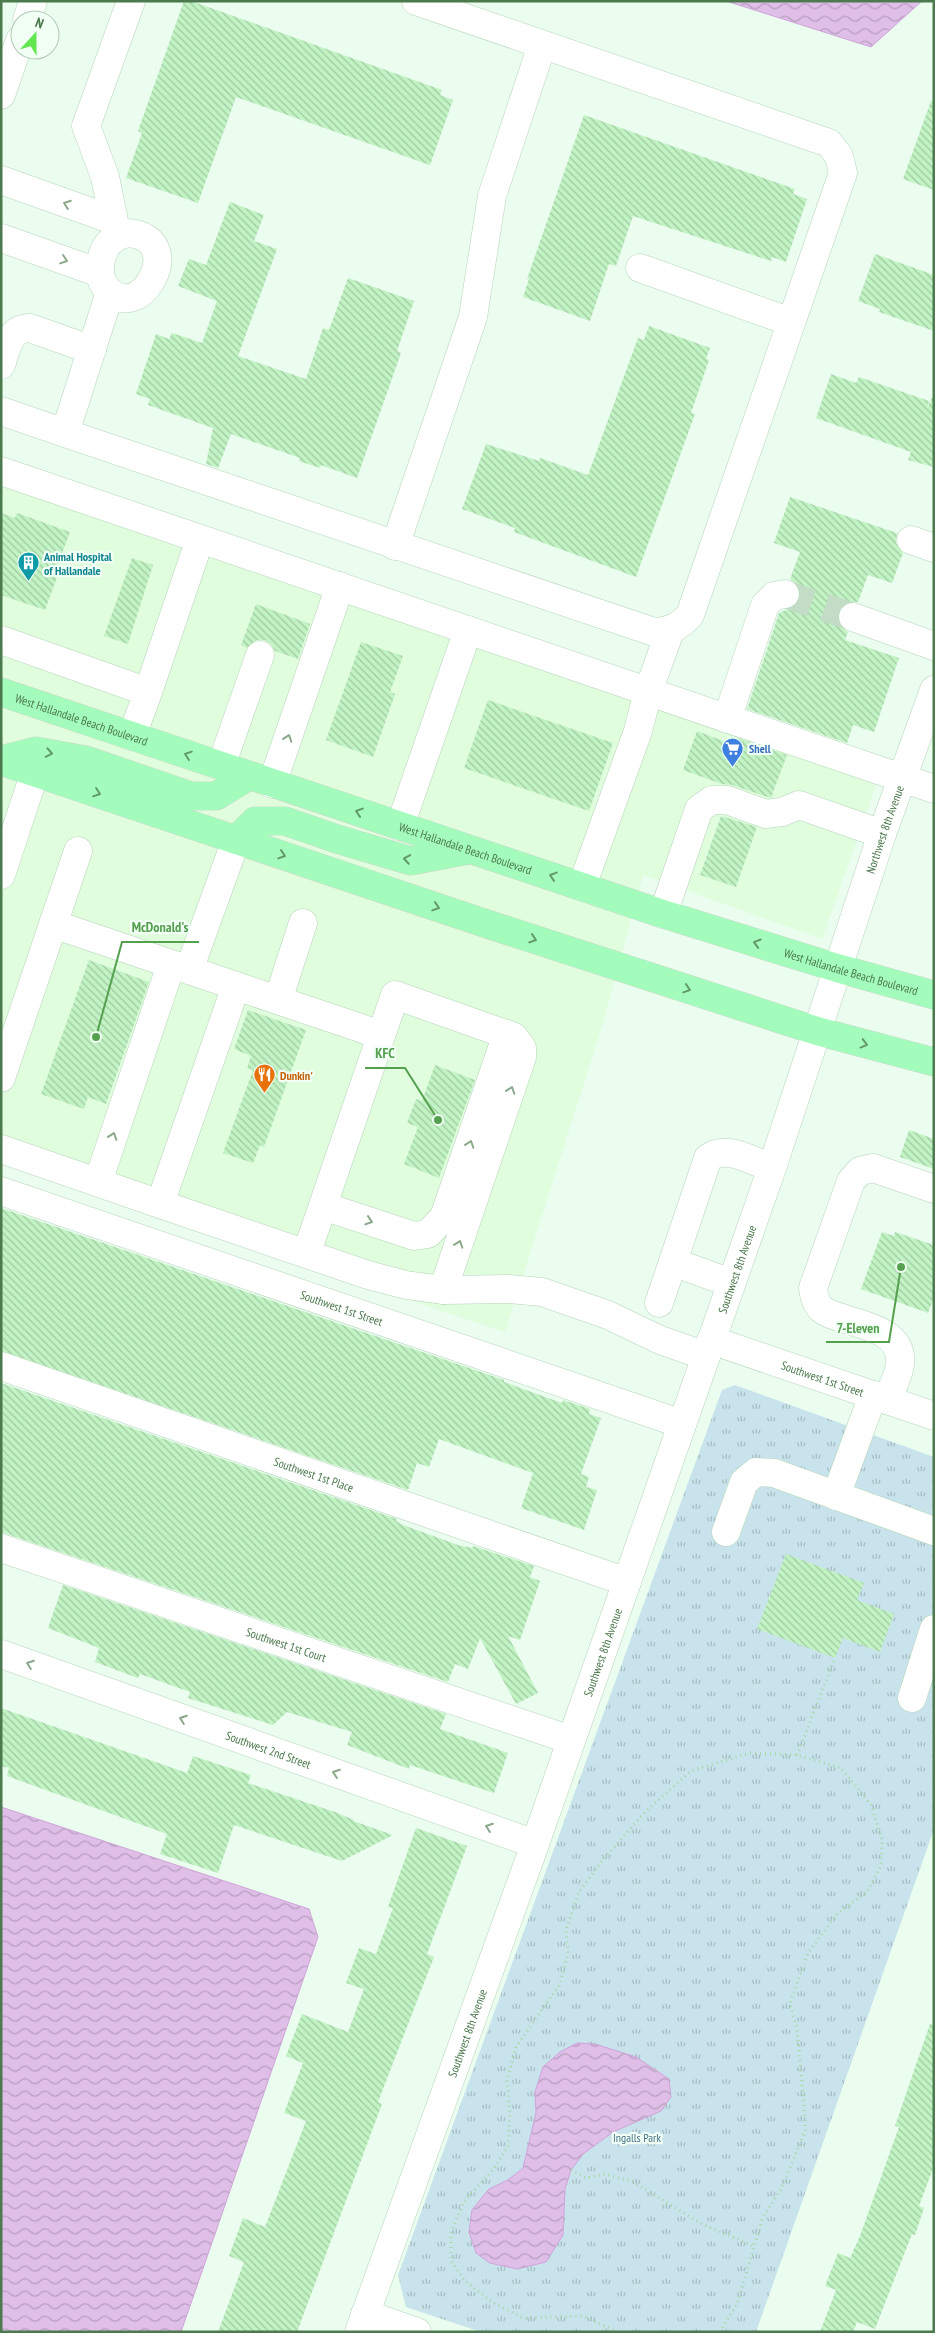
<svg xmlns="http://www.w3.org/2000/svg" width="935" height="2333" viewBox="0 0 935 2333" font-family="'PT Sans Narrow',sans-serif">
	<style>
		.commercial { fill: #e0fdde }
		.grass { fill: url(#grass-tufts) }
		.water { fill: url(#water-waves); stroke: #cfa4d9 }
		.building { fill: url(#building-back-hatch) }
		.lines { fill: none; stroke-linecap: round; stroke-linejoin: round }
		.minor-tunnel { stroke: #c2dcc6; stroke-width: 28; stroke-dasharray: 28 14; stroke-linecap: butt }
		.minor-casing { stroke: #b5d5b8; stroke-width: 29 }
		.major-casing { stroke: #cdd9cd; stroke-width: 29 }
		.path { stroke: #a4d8a6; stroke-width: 3; stroke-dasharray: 1 4; stroke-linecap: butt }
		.minor { stroke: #fff; stroke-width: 28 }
		.major { stroke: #a3fbbc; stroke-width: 28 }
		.oneway { stroke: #8ba88b }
		.oneway2 { stroke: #629a69 }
		.labels { text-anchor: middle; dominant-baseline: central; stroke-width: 4.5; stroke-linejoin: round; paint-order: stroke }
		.culture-label { font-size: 12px; font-weight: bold; fill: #0d838f; stroke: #f1fff5; text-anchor: start }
		.street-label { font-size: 12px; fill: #4c794d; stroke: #f1fff5 }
		.shop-label { font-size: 12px; font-weight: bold; fill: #366cbe; stroke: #f1fff5; text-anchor: start }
		.food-label { font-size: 12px; font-weight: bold; fill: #c56008; stroke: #f1fff5; text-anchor: start }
		.park-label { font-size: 12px; fill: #49748b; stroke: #f1fff5 }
		.leader { fill: none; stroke: #54a04e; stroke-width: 2 }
		.callout-dot { fill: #54a04e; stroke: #f1fff5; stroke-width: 2 }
		.callout-label { font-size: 14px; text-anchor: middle; font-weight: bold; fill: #54a04e; stroke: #f1fff5; stroke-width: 4.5; stroke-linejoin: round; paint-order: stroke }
	</style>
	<defs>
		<pattern id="grass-tufts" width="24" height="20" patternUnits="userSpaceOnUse" patternTransform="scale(1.25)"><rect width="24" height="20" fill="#c8e3ec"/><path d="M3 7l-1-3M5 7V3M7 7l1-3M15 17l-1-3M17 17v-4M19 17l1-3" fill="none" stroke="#a5bdc1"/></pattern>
		<pattern id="water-waves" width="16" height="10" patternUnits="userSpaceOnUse" patternTransform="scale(1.25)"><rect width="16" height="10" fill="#dfbee8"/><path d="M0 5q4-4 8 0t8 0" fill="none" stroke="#b79fbe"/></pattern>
		<pattern id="building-back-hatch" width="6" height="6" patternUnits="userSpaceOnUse" patternTransform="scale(1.25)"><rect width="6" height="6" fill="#c2f3c4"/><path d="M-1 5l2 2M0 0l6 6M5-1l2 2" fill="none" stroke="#a0caa1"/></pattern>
	</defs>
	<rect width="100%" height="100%" fill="#eafdef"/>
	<!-- commercial -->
	<polygon class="commercial" points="1,478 877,783 822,939 643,875 604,1020 505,1332 1,1164"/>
	<!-- grass -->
	<polygon class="grass" points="735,1385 934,1457 934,1829 756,2332 481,2332 406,2307 398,2275 722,1390"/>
	<!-- water -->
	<g class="water">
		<polygon points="726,1 922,1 871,47"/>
		<polygon points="1,1807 309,1909 318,1937 181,2332 1,2332"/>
		<polygon points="577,2043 595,2044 636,2057 669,2079 671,2097 661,2111 613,2132 583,2154 571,2170 565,2189 563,2235 546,2262 517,2269 490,2263 476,2253 469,2232 472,2210 489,2189 508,2180 523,2168 536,2113 535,2092 543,2067 560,2052"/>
	</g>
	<!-- building -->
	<g class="building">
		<polygon points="184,1 191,1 442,90 440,95 453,100 430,165 236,97 198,203 126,178 142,133 138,131"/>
		<polygon points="931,101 934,101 934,190 903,179"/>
		<polygon points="584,115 795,189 793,194 807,199 786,262 772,257 771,261 633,216 616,266 609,264 590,321 523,297 529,279 527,279"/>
		<polygon points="230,202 264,215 254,241 277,249 238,356 306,379 323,328 329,330 348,278 414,301 397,351 401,353 357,478 321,465 320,468 299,461 300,458 231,434 218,468 206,464 213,428 148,405 150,399 136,394 156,334 169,339 172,333 202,343 217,301 178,286 189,259 206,265"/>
		<polygon points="875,254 934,275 934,331 879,312 880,309 858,301"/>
		<polygon points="649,326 710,348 706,359 709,360 691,413 695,414 636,577 514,532 515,528 462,509 486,444 539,461 540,458 588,475 638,338 644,340"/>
		<polygon points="831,374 856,383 859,377 929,401 927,409 932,397 934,398 934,467 908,460 911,452 816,418"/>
		<polygon points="790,497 897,533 896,543 903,553 892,583 868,575 858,602 851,602 843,605 838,612 838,619 841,627 848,632 845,640 899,658 874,732 853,725 847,743 747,709 779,613 795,606 800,599 800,591 797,584 790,579 800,552 774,543"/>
		<polygon points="1,513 15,518 17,513 70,532 57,567 60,569 45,610 1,595"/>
		<polygon points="132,558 153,565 128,644 104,636"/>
		<polygon points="256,604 310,624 298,659 275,651 271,644 265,640 257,640 247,648 241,645"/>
		<polygon points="361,642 403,656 390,692 395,694 373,757 326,740"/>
		<polygon points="488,700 613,743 589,811 464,768"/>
		<polygon points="697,731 734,745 737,738 787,755 771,798 732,785 722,784 683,770"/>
		<polygon points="721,816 757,827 736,887 700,875"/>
		<polygon points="89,960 149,982 106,1104 88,1097 84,1109 41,1094"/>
		<polygon points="248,1010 306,1030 264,1147 260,1145 253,1163 223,1153 253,1070 247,1068 251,1056 234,1049"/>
		<polygon points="435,1065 475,1080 439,1178 404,1164 418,1127 407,1123 416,1099 422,1101"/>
		<polygon points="909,1130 934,1139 934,1169 900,1157"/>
		<polygon points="1,1208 504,1380 504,1382 562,1403 563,1400 590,1409 589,1414 601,1418 581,1474 589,1477 586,1487 597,1490 584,1530 521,1508 533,1473 439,1439 429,1467 417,1463 408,1490 1,1351"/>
		<polygon points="882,1232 894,1236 895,1232 934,1245 934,1297 928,1313 861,1289"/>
		<polygon points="1,1383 397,1519 396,1521 403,1525 458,1545 472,1548 473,1546 534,1566 530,1577 540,1581 520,1640 508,1636 538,1693 516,1704 480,1638 468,1669 455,1664 448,1682 1,1532"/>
		<polygon points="786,1554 864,1583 857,1600 894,1614 880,1652 843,1638 835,1658 757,1629"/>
		<polygon points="63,1585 446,1714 440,1729 508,1753 494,1793 410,1765 409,1769 347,1745 352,1732 287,1712 273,1725 188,1698 190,1692 140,1674 138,1678 95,1662 99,1648 48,1628"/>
		<polygon points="1,1708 187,1773 193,1756 251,1775 248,1783 335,1812 354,1820 353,1821 393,1835 342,1861 234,1825 218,1873 160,1854 167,1834 7,1776 9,1768 1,1766"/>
		<polygon points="416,1828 467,1846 427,1954 434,1957 378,2102 382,2104 297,2332 218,2332 244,2262 229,2256 243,2218 265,2227 306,2121 284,2113 303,2063 286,2056 302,2014 348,2032 364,1989 346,1983 359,1948 376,1954 393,1908 388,1907"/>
		<polygon points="930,2024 934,2025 934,2166 919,2206 924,2208 915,2235 912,2234 875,2329 857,2322 853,2332 820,2332 836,2290 825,2286 838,2253 850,2258 860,2236 899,2127 895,2126"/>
	</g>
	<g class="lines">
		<!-- minor-tunnel -->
		<polyline class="minor-tunnel" points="785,594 853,617"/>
		<defs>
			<g id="minor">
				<polyline points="27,20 33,1"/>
				<polyline points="1,95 20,40"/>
				<polyline points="1,180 113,220"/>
				<path d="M 127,233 C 192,237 137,333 104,285 C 96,273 101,251 110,242 C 115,237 120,235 127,233 Z"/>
				<polyline points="117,236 105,177 86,126 131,1"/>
				<polyline points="1,238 100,273"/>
				<polyline points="640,268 791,322"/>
				<path d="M 110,292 L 65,433 L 654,632 C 670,631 679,627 690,615 L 843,173 L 839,156 L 829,143 L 416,1"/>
				<path d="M 1,365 C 7,348 9,328 30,328 L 92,350"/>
				<polyline points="1,411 65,433"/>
				<polyline points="1,471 934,789"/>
				<polyline points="911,540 934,548"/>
				<polyline points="395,546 473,317 492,196 542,45"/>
				<polyline points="853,617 934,646"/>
				<polyline points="1,640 148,692 132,736"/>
				<polyline points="148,692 200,539"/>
				<polyline points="727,719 765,605 774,596 785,594"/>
				<polyline points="221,766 260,655"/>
				<polyline points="272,784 340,586"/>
				<polyline points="400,826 468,630"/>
				<polyline points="1,875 35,772"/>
				<polyline points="582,886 638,731 648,692 670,631"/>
				<polyline points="663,914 699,809 712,800 727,800 766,814 782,812 799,805 882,834"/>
				<polyline points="53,924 189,970 236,840"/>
				<polyline points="189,970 236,986"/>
				<polyline points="278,1000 303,923"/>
				<polyline points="1,1078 78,851"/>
				<polyline points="1,1149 160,1204 236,986 381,1035"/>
				<polyline points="98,1182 171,965"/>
				<path id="s1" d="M 1,1191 L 682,1424"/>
				<polyline points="160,1204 368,1275 406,1285 443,1290 509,1289 542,1292 608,1315 660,1340 706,1356"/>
				<polyline points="323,1206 414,1236 428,1234 444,1217 507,1034"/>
				<polyline points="307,1252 395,995 514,1037 522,1048 522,1057 443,1290"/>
				<polyline points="673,1262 731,1283"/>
				<path d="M 659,1303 L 708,1158 C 726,1144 752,1161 772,1168"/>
				<path id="s2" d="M 711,1340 L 934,1416"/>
				<path id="s3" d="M 1,1366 L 627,1582"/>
				<path d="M 887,1400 C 891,1389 899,1376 900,1364 C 904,1325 849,1325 824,1311 C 816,1306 814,1296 813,1288 L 851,1181 L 860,1171 L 873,1168 L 934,1189"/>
				<polyline points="836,1496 873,1395"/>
				<polyline points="726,1532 744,1482 756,1472 774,1473 934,1531"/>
				<path id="s4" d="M 1,1548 L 571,1740"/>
				<path id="s5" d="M 1,1654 L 535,1844"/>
				<polyline points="912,1698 934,1629"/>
				<polyline points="365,2314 417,2332"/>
				<path id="s6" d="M 359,2332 L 535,1844 L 772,1168 L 882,834 L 934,690"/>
			</g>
			<g id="major">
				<path id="s7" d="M 1,692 L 663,914 L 837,968 L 934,995"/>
				<polyline points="1,760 36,751 86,760 191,796 216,796 249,776"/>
				<polyline points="1,761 487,924 817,1031 934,1062"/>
				<polyline points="236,840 255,821 285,821 337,839 411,861 469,850"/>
			</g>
		</defs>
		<!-- minor casing -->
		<use href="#minor" class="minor-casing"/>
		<!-- major casing -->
		<use href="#major" class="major-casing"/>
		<!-- path -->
		<g class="path">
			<polyline points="797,1755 835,1658"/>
			<polyline points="571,2170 586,2178 606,2174 633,2182 702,2224 754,2246"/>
			<polyline points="618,2332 583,2316 523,2318 492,2302 465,2281 451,2261 451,2233 464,2201 492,2171 508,2147 510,2114 507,2081 516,2047 560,1984 568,1953 566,1930 579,1892 602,1861 645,1812 691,1771 750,1753 797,1755 841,1768 871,1805 882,1839 881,1866 867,1892 838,1913 808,1953 790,2003 797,2029 806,2129 781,2189 763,2217 737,2304 720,2332"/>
		</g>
		<!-- minor -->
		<use href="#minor" class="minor"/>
		<!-- major -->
		<use href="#major" class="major"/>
	</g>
	<!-- one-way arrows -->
	<defs><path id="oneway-chevron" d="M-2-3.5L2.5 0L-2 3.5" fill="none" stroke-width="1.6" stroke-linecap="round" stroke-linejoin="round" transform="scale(1.25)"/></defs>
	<g class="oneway">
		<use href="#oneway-chevron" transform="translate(67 204) rotate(-160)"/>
		<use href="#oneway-chevron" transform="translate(64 260) rotate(19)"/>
		<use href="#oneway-chevron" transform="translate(288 738) rotate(-71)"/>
		<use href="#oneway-chevron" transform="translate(511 1090) rotate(-71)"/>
		<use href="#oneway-chevron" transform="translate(113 1136) rotate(-71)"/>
		<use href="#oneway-chevron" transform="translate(470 1144) rotate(-71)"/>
		<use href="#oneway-chevron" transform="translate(369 1221) rotate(18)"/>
		<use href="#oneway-chevron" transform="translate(459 1244) rotate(-71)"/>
		<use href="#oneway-chevron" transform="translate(30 1664) rotate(-160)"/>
		<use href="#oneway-chevron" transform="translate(183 1719) rotate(-160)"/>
		<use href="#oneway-chevron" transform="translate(336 1773) rotate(-160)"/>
		<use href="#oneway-chevron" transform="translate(489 1827) rotate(-160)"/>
	</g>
	<g class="oneway2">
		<use href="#oneway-chevron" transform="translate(49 753) rotate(11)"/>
		<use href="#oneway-chevron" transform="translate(188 755) rotate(-161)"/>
		<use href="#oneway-chevron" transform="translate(97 793) rotate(19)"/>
		<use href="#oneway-chevron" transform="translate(359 812) rotate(-162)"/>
		<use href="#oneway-chevron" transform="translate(282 855) rotate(18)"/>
		<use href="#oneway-chevron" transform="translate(407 859) rotate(-170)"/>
		<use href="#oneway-chevron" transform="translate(553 876) rotate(-162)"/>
		<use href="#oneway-chevron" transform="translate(436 907) rotate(18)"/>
		<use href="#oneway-chevron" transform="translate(533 939) rotate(18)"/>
		<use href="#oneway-chevron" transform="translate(757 943) rotate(-163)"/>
		<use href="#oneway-chevron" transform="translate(687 989) rotate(18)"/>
		<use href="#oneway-chevron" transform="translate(864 1044) rotate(15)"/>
	</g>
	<!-- icons -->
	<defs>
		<symbol id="building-pin" viewBox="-11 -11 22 30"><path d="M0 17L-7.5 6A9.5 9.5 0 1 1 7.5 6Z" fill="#0f9aa8" stroke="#f1fff5"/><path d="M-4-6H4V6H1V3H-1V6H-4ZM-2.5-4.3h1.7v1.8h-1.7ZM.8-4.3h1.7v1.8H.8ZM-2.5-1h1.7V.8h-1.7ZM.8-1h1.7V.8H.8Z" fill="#fff"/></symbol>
		<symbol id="supermarket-pin" viewBox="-11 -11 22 30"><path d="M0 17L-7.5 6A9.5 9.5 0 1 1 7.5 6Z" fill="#3f7fe0" stroke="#f1fff5"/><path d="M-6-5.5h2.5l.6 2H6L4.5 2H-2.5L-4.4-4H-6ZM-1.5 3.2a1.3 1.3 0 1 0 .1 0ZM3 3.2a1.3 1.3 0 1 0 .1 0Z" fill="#fff"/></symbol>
		<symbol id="restaurant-pin" viewBox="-11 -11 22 30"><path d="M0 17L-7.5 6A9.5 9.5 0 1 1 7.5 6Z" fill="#e8710a" stroke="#f1fff5"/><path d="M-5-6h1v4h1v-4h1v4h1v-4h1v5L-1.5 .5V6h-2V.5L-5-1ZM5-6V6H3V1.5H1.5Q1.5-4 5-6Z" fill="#fff"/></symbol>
	</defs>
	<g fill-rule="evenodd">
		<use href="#building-pin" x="16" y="550" width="25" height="34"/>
		<use href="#supermarket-pin" x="720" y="736" width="25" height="34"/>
		<use href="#restaurant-pin" x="252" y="1062" width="25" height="34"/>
	</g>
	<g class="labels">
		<!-- culture labels -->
		<g class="culture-label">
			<text x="44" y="556">Animal Hospital<tspan x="44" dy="14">of Hallandale</tspan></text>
		</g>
		<!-- street labels -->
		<g class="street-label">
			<text stroke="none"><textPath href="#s7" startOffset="85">West Hallandale Beach Boulevard</textPath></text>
			<text stroke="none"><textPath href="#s6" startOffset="1592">Northwest 8th Avenue</textPath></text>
			<text stroke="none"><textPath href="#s7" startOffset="490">West Hallandale Beach Boulevard</textPath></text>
			<text stroke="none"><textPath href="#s7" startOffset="895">West Hallandale Beach Boulevard</textPath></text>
			<text stroke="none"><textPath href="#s6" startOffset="1128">Southwest 8th Avenue</textPath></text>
			<text stroke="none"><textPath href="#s1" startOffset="360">Southwest 1st Street</textPath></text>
			<text stroke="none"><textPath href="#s2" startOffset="118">Southwest 1st Street</textPath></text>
			<text stroke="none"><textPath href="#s3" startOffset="331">Southwest 1st Place</textPath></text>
			<text stroke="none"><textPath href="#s4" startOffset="301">Southwest 1st Court</textPath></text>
			<text stroke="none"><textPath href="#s6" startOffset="722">Southwest 8th Avenue</textPath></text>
			<text stroke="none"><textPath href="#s5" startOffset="284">Southwest 2nd Street</textPath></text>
			<text stroke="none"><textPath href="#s6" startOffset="318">Southwest 8th Avenue</textPath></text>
		</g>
		<!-- shop labels -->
		<g class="shop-label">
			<text x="749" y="748">Shell</text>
		</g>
		<!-- food labels -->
		<g class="food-label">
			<text x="280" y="1075">Dunkin'</text>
		</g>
		<!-- park labels -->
		<g class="park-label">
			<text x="637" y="2137">Ingalls Park</text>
		</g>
	</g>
	<!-- callouts -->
	<path class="leader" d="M96 1037L122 942H199M438 1120L405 1068H365M901 1267L889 1342H826"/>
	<g class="callout-dot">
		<circle cx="96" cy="1037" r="5"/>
		<circle cx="438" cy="1120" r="5"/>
		<circle cx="901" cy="1267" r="5"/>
	</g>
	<g class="callout-label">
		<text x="160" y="932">McDonald's</text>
		<text x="385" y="1058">KFC</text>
		<text x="858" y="1333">7-Eleven</text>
	</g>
	<!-- border -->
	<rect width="935" height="2333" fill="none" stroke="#4c794d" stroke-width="5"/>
	<!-- north arrow -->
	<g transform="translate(35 35) rotate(21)"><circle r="24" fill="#f1fff5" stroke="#afc9b2"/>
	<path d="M0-4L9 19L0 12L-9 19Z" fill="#63e750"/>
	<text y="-8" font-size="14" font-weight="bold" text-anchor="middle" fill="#4c794d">N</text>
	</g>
</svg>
